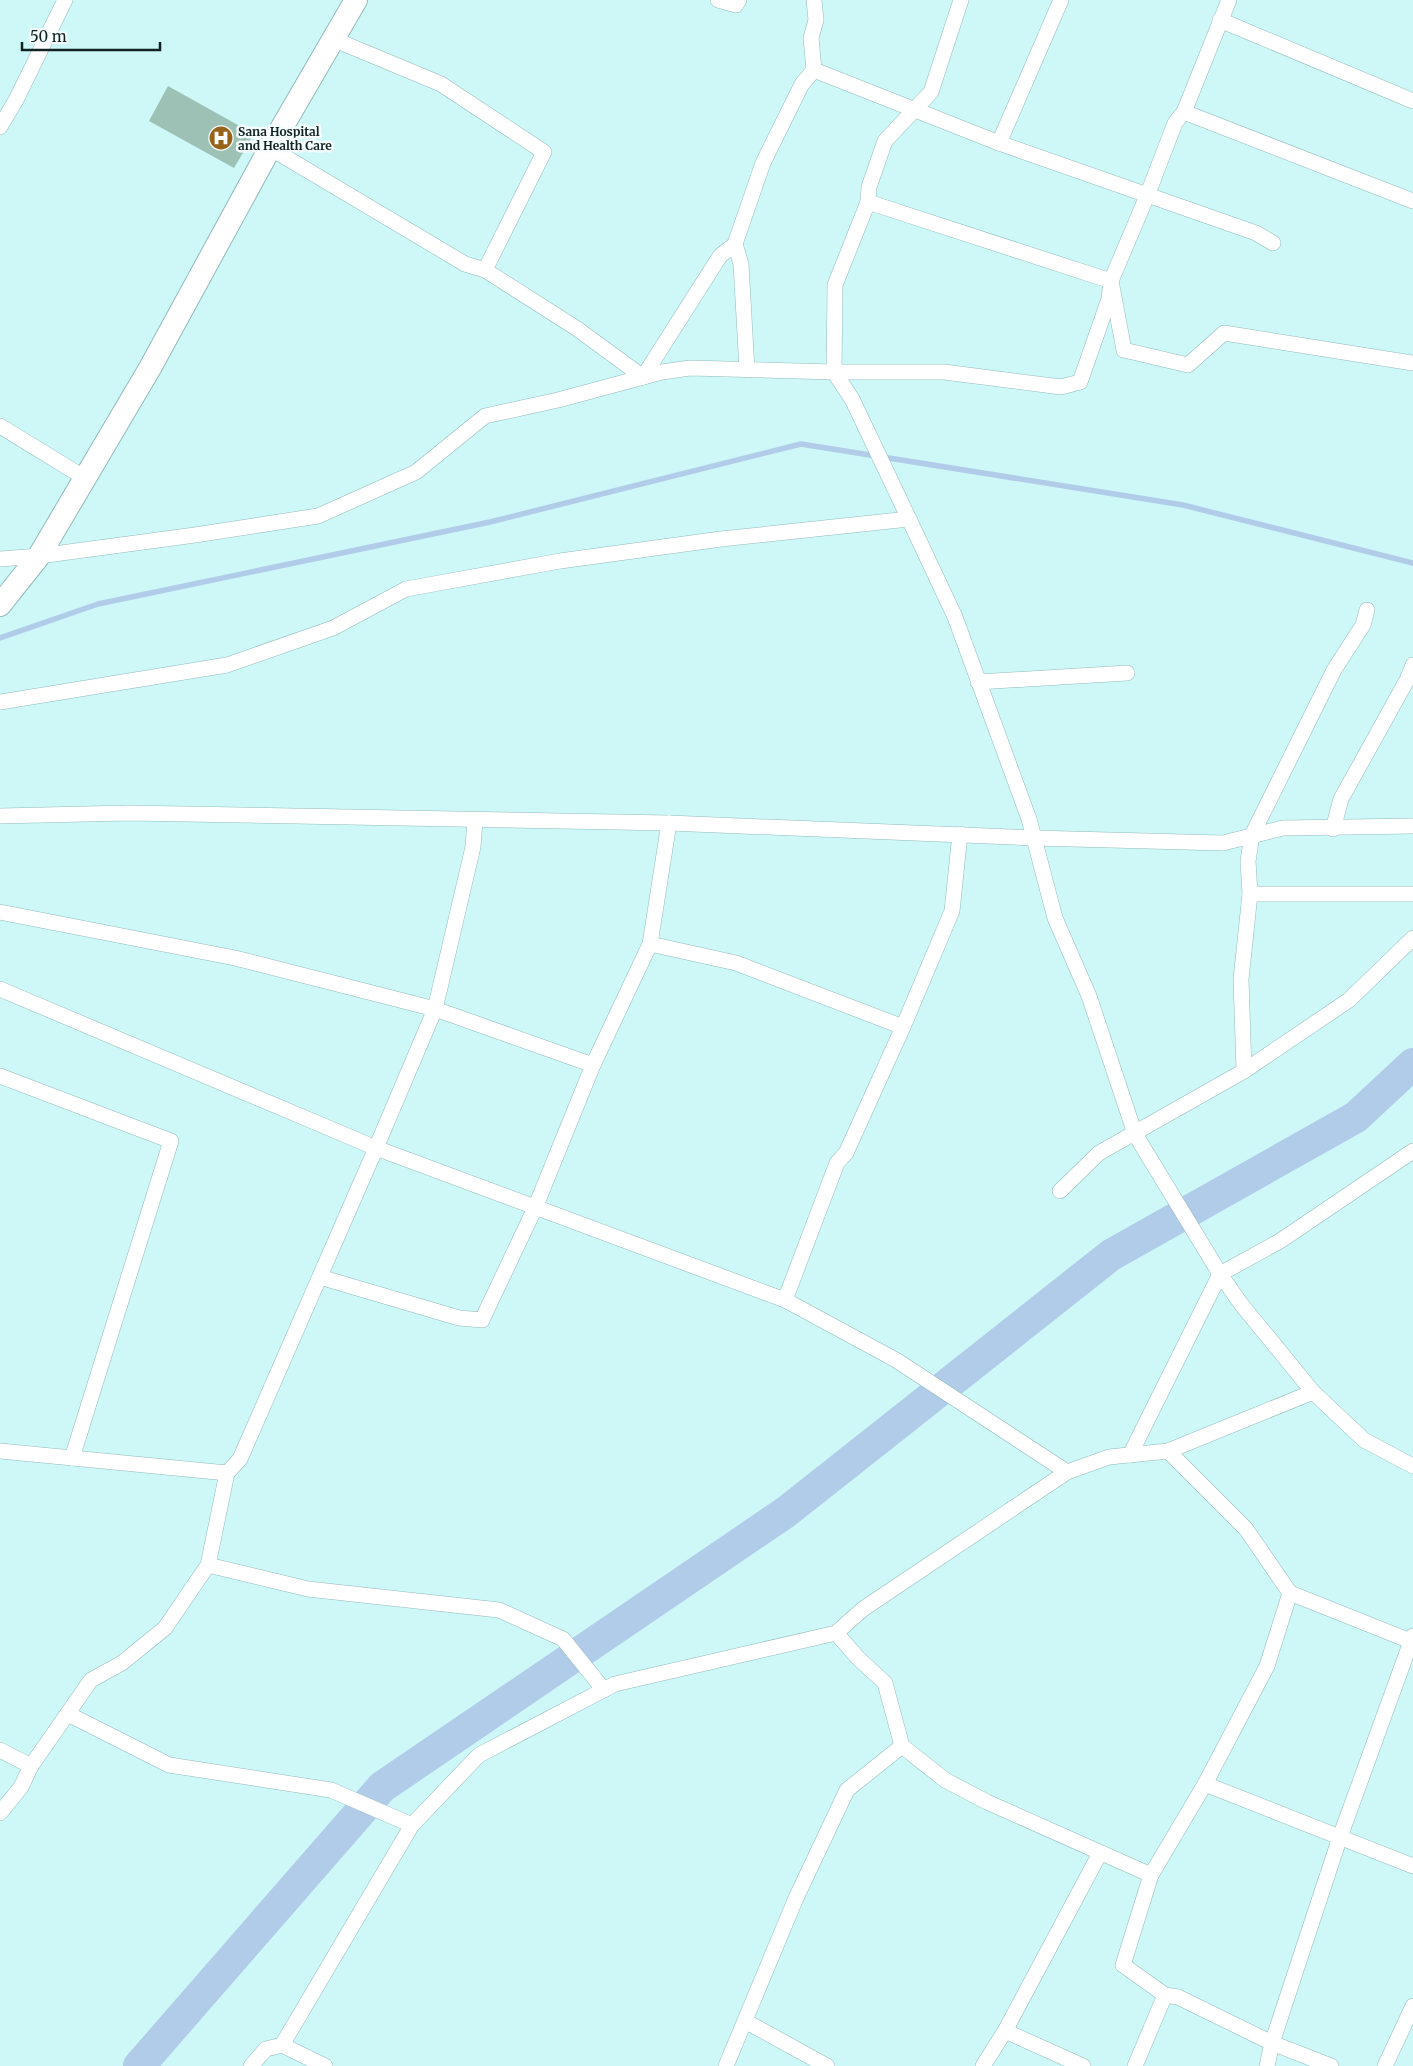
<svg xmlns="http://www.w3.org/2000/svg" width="1413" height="2066" viewBox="0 0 1413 2066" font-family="Merriweather,serif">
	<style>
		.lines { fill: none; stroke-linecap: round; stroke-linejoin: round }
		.stream { stroke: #b1cce8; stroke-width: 5.5 }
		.river { stroke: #b1cce8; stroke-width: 32 }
		.building { fill: #9dc1b4 }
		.street-casing { stroke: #93babb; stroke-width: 16 }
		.secondary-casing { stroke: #93babb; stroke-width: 24 }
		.street { stroke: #fff; stroke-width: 15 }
		.secondary { stroke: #fff; stroke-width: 22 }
		.labels { text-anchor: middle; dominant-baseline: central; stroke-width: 5; stroke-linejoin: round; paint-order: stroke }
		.poi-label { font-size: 12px; font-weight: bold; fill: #122222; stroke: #f5fdfd; text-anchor: start }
	</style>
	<rect width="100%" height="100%" fill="#cef7f8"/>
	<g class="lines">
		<!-- stream -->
		<polyline class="stream" points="0,638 98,604 490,522 801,444 1183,505 1413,563"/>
		<!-- river -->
		<polyline class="river" points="139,2066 382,1787 786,1512 1111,1255 1356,1117 1413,1064"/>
	</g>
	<!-- building -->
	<polygon class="building" points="168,86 254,134 234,168 149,121"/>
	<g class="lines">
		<defs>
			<g id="street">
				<polyline points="718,0 736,5 739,0"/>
				<polyline points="961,0 931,92 885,141 869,187 868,202 835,285 834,372 944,372 1061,387 1080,382 1109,299 1111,281 1147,196 1175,123 1184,112 1229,0"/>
				<polyline points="1220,20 1413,101"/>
				<polyline points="333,39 441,84 544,152 485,270"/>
				<polyline points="814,70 999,143 1256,233 1273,243"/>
				<polyline points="1184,112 1413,201"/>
				<polyline points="0,127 16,100 65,0"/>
				<polyline points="999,143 1061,0"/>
				<polyline points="270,148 465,264 485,270 576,328 643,377 720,256 735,244 763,163 802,84 814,70 811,38 816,20 814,0"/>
				<polyline points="868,202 1111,281 1124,350 1188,365 1224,333 1413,363"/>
				<polyline points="735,244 741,264 747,370"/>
				<polyline points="0,426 85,478"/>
				<polyline points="0,559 39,556 195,535 318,516 416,472 485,416 558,400 662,372 690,368 834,372 852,399 909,519"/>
				<polyline points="978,682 1127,673"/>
				<polyline points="0,702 227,665 333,628 406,589 560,561 721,539 909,519 955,617 1029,819 1055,918 1089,996 1135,1134 1220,1274 1241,1304 1313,1392 1364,1440 1413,1466"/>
				<polyline points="0,816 128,813 669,823 1034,838 1223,843 1283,828 1413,826"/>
				<polyline points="1333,829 1341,799 1407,680 1413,665"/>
				<polyline points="1250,894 1413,894"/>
				<polyline points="0,912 235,958 435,1009 593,1065"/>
				<polyline points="650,944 736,963 903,1027"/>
				<polyline points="0,989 376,1148 785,1300 896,1360 1067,1472 1109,1457 1168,1451 1313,1392"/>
				<polyline points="1244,1071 1241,979 1250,894 1248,861 1252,835 1334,670 1363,625 1367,610"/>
				<polyline points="0,1076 171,1141 72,1458"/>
				<polyline points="1060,1191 1099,1153 1244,1071 1349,1000 1413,938"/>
				<polyline points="320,1277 459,1318 482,1320 535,1208 593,1065 650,944 669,823"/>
				<polyline points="785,1300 837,1163 846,1153 903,1027 952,911 960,834"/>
				<polyline points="0,1451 227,1473"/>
				<polyline points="1168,1451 1246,1529 1290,1593 1413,1642"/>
				<polyline points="1130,1455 1220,1274 1280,1241 1413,1151"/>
				<polyline points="208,1565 308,1589 499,1610 563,1639 604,1690"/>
				<polyline points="1290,1593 1267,1666 1205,1784 1151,1875 1123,1965 1165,1995 1178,1997 1272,2043 1331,2066"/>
				<polyline points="836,1633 863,1609 1067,1472"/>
				<polyline points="68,1714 169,1765 331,1790 412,1825"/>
				<polyline points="0,1750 31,1766"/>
				<polyline points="1205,1784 1413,1866"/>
				<polyline points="0,1813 21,1787 31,1766 91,1680 122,1663 165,1628 208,1565 227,1473 240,1459 376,1148 435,1009 473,847 475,820"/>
				<polyline points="745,2021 827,2066"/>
				<polyline points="1005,2031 1100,1853"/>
				<polyline points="282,2045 412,1825 479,1755 615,1684 836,1633 858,1658 885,1683 902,1746 945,1780 987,1802 1151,1875"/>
				<polyline points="251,2066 266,2049 282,2045 325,2066"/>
				<polyline points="726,2066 796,1898 847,1790 902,1746"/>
				<polyline points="983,2066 1005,2031 1083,2066"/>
				<polyline points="1135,2066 1165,1995"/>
				<polyline points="1267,2066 1272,2043 1340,1837 1413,1636"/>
				<polyline points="1385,2066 1413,2006"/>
			</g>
			<polyline id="secondary" points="0,605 39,556 150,368 270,148 356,0"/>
		</defs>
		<!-- street casing -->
		<use href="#street" class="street-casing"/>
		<!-- secondary casing -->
		<use href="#secondary" class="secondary-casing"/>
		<!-- street -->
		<use href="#street" class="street"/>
		<!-- secondary -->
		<use href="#secondary" class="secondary"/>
	</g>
	<!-- icons -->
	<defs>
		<symbol id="hospital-disc" viewBox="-11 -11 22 22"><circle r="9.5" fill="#976219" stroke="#f5fdfd"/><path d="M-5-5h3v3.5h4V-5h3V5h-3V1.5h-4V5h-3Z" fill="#fff"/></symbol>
	</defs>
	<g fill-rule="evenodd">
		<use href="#hospital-disc" x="207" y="124" width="28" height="28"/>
	</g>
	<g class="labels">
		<!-- poi labels -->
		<g class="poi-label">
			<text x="238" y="131">Sana Hospital<tspan x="238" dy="14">and Health Care</tspan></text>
		</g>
	</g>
	<!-- scale -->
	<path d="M22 42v8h138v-8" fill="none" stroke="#122222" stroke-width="2.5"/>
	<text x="30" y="42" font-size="15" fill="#122222" stroke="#f5fdfd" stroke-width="4" paint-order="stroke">50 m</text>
</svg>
